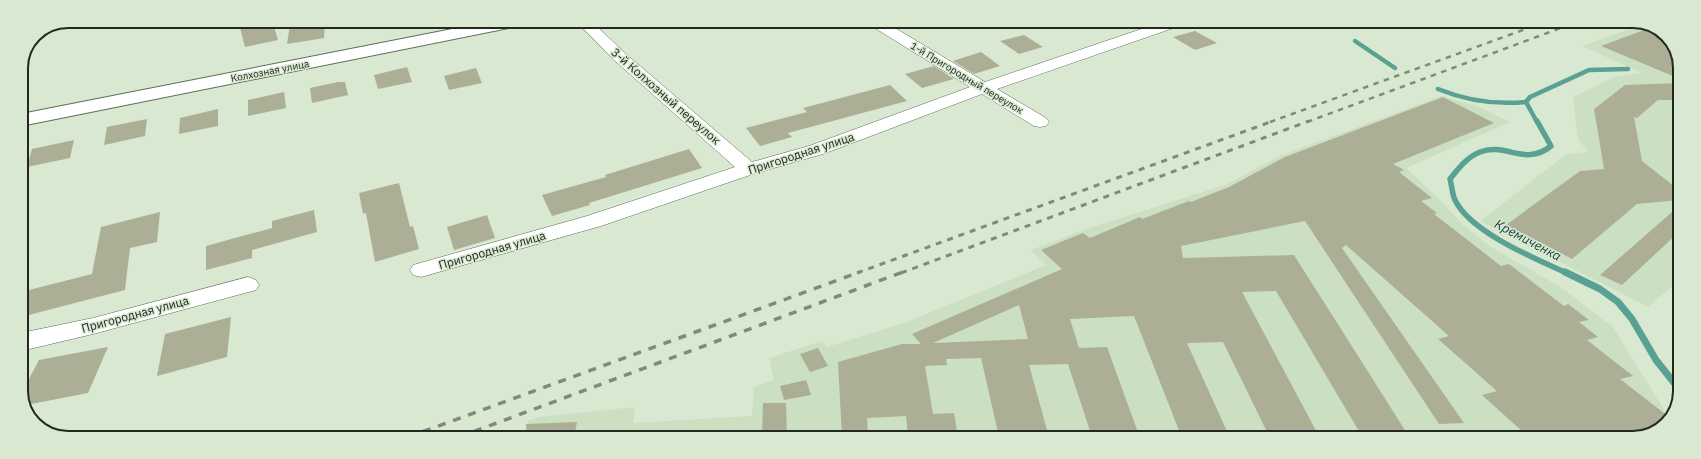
<svg xmlns="http://www.w3.org/2000/svg" width="1701" height="459" viewBox="0 0 1701 459" font-family="'IBM Plex Sans',sans-serif">
	<style>
		.built { fill: #cbdfc2 }
		.lines { fill: none; stroke-linecap: round; stroke-linejoin: round }
		.stream-far2 { stroke: #59a192; stroke-width: 4.5 }
		.stream-far1 { stroke: #59a192; stroke-width: 5.5 }
		.stream { stroke: #59a192; stroke-width: 7 }
		.building { fill: #acaf96; fill-rule: evenodd }
		.minor-casing { stroke: #5f6d59; stroke-width: 1 }
		.major-casing { stroke: #5f6d59; stroke-width: 2 }
		.minor { fill: #fff; fill-rule: evenodd }
		.major { fill: #fff; fill-rule: evenodd }
		.rail-far2 { stroke: #808a7a; stroke-width: 2.5; stroke-dasharray: 5.5 5.5; stroke-linecap: butt }
		.rail-far1 { stroke: #808a7a; stroke-width: 3; stroke-dasharray: 6 6; stroke-linecap: butt }
		.rail { stroke: #808a7a; stroke-width: 3.5; stroke-dasharray: 8 8; stroke-linecap: butt }
		.labels { text-anchor: middle; dominant-baseline: central; stroke-width: 3; stroke-linejoin: round; paint-order: stroke }
		.far-street-label { font-size: 10px; fill: #232920; stroke: #d9e8d1 }
		.street-label { font-size: 12px; fill: #232920; stroke: #d9e8d1 }
		.water-label { font-size: 13px; font-style: italic; fill: #103e38; stroke: #d9e8d1 }
		.rim { fill: none; stroke: #232920; stroke-width: 2 }
	</style>
	<rect width="100%" height="100%" fill="#d9e8d1"/>
	<!-- built -->
	<g class="built">
		<polygon points="1646,23 1668,37 1680,65 1679,280 1648,307 1480,221 1567,154 1589,152 1578,140 1573,97 1617,76 1642,73 1582,46"/>
		<polygon points="1442,96 1479,107 1510,122 1406,168 1437,197 1464,226 1491,247 1562,288 1613,327 1666,413 1670,416 1662,428 1633,438 524,437 528,421 539,417 635,407 633,423 752,416 754,387 774,380 769,358 822,341 827,347 907,322 1046,265 1031,250 1083,230 1225,185 1282,155"/>
	</g>
	<g class="lines">
		<!-- stream-far2 -->
		<g class="stream-far2">
			<polyline points="1355,41 1395,68"/>
			<path d="M 1438,89 C 1467,101 1494,105 1526,102"/>
			<polyline points="1537,122 1526,102 1530,97 1589,70 1628,69"/>
		</g>
		<!-- stream-far1 -->
		<path class="stream-far1" d="M 1537,121 L 1551,146 C 1525,167 1506,142 1480,152 C 1467,157 1458,169 1450,179 C 1452,186 1452,194 1455,200 C 1470,232 1536,259 1567,273"/>
		<!-- stream -->
		<polyline class="stream" points="1565,272 1600,289 1618,302 1632,319 1656,360 1679,389"/>
	</g>
	<!-- building -->
	<g class="building">
		<polygon points="251,21 272,21 278,40 245,47 239,24"/>
		<polygon points="307,21 325,21 324,38 287,44 290,24"/>
		<polygon points="1652,27 1668,37 1680,65 1680,79 1601,46"/>
		<polygon points="1195,31 1217,43 1195,50 1173,37"/>
		<polygon points="1024,35 1043,47 1019,54 1000,41"/>
		<polygon points="981,52 1000,66 974,74 953,61"/>
		<polygon points="934,66 954,79 922,88 905,74"/>
		<polygon points="407,67 412,82 378,89 374,75"/>
		<polygon points="476,68 482,83 449,90 444,76"/>
		<polygon points="338,82 345,82 348,95 312,103 310,88"/>
		<polygon points="1680,83 1680,100 1658,100 1637,118 1634,117 1642,161 1679,190 1679,200 1637,204 1572,259 1506,225 1580,171 1604,169 1594,109 1625,85"/>
		<polygon points="890,85 907,101 788,133 792,137 760,146 746,128 807,112 803,108"/>
		<polygon points="284,92 286,108 248,116 248,100"/>
		<path d="M 1443,97 L 1494,123 L 1393,164 L 1404,170 L 1399,172 L 1432,198 L 1421,201 L 1437,213 L 1434,214 L 1501,266 L 1509,264 L 1564,306 L 1568,304 L 1589,320 L 1579,322 L 1598,337 L 1587,340 L 1633,376 L 1620,379 L 1669,417 L 1662,428 L 1633,438 L 1533,438 L 1532,430 L 1523,432 L 1482,395 L 1497,391 L 1438,339 L 1449,336 L 1346,245 L 1342,248 L 1464,423 L 1439,424 L 1305,221 L 1181,246 L 1183,258 L 1294,255 L 1410,438 L 1363,438 L 1276,291 L 1242,292 L 1320,438 L 1270,438 L 1223,342 L 1187,343 L 1230,438 L 1182,438 L 1134,316 L 1070,319 L 1079,348 L 1107,347 L 1140,438 L 1092,437 L 1068,364 L 1029,365 L 1049,437 L 999,437 L 981,358 L 946,359 L 947,365 L 925,366 L 933,414 L 954,413 L 958,437 L 908,437 L 906,416 L 867,418 L 868,437 L 842,437 L 838,362 L 902,344 L 921,344 L 912,334 L 1062,269 L 1041,250 L 1083,233 L 1090,238 L 1140,217 L 1142,219 L 1189,201 L 1191,202 L 1229,187 L 1285,157 ZM 1019,305 L 1028,339 L 933,343 Z"/>
		<polygon points="218,109 218,126 179,134 180,118"/>
		<polygon points="147,119 145,136 104,145 107,127"/>
		<polygon points="74,140 70,158 27,167 32,149"/>
		<polygon points="689,149 702,168 589,203 590,205 552,216 542,195 606,177 605,175"/>
		<polygon points="399,183 410,227 413,226 419,249 375,262 366,213 363,214 359,193"/>
		<polygon points="1679,206 1679,232 1622,285 1600,275"/>
		<polygon points="314,210 317,232 252,250 252,258 206,270 206,246 272,228 272,221"/>
		<polygon points="160,212 157,242 130,248 125,290 21,317 21,292 92,274 101,227"/>
		<polygon points="487,215 495,238 454,250 447,227"/>
		<polygon points="231,317 227,357 157,376 165,334"/>
		<polygon points="108,347 88,393 26,405 21,394 39,360"/>
		<polygon points="818,348 828,366 810,372 800,354"/>
		<polygon points="806,380 811,395 784,400 780,386"/>
		<polygon points="763,403 786,403 787,437 762,437"/>
		<polygon points="577,422 574,437 527,437 526,424"/>
	</g>
	<g class="lines">
		<defs>
			<g id="minor">
				<polygon points="577,22 592,22 626,54 752,162 809,146 970,87 870,25 868,22 885,22 985,82 1162,22 1185,22 1182,25 997,89 1046,118 1049,122 1046,126 1040,127 1034,126 982,94 823,154 756,173 601,226 421,277 413,275 410,270 413,265 587,216 735,167 614,60"/>
				<polygon points="248,277 256,280 259,285 256,290 93,334 21,351 21,333 93,318"/>
			</g>
			<polygon id="major" points="493,21 527,21 525,24 519,26 21,126 21,114"/>
		</defs>
		<!-- minor casing -->
		<use href="#minor" class="minor-casing"/>
		<!-- major casing -->
		<use href="#major" class="major-casing"/>
		<!-- minor -->
		<use href="#minor" class="minor"/>
		<!-- major -->
		<use href="#major" class="major"/>
		<!-- rail-far2 -->
		<g class="rail-far2">
			<polyline points="1270,122 1545,22"/>
			<polyline points="1307,122 1577,22"/>
		</g>
		<!-- rail-far1 -->
		<g class="rail-far1">
			<polyline points="857,273 1273,121"/>
			<polyline points="901,273 1309,121"/>
		</g>
		<!-- rail -->
		<g class="rail">
			<polyline points="408,437 860,272"/>
			<polyline points="459,437 903,272"/>
		</g>
	</g>
	<g class="labels">
		<!-- far-street labels -->
		<g class="far-street-label">
			<text transform="translate(270 71) rotate(-11)">Колхозная улица</text>
			<text transform="translate(967 78) rotate(31)">1-й Пригородный переулок</text>
		</g>
		<!-- street labels -->
		<g class="street-label">
			<text transform="translate(666 96) rotate(41)">3-й Колхозный переулок</text>
			<text transform="translate(801 153) rotate(-18)">Пригородная улица</text>
			<text transform="translate(492 250) rotate(-16)">Пригородная улица</text>
			<text transform="translate(135 314) rotate(-15)">Пригородная улица</text>
		</g>
		<!-- water labels -->
		<g class="water-label">
			<text transform="translate(1528 240) rotate(28)">Кремиченка</text>
		</g>
	</g>
	<!-- crop -->
	<path d="M0 0H1701V459H0ZM68 28H1633A40 40 0 0 1 1673 68V391A40 40 0 0 1 1633 431H68A40 40 0 0 1 28 391V68A40 40 0 0 1 68 28Z" fill="#d9e8d1" fill-rule="evenodd"/>
	<path class="rim" d="M68 28H1633A40 40 0 0 1 1673 68V391A40 40 0 0 1 1633 431H68A40 40 0 0 1 28 391V68A40 40 0 0 1 68 28Z"/>
</svg>
